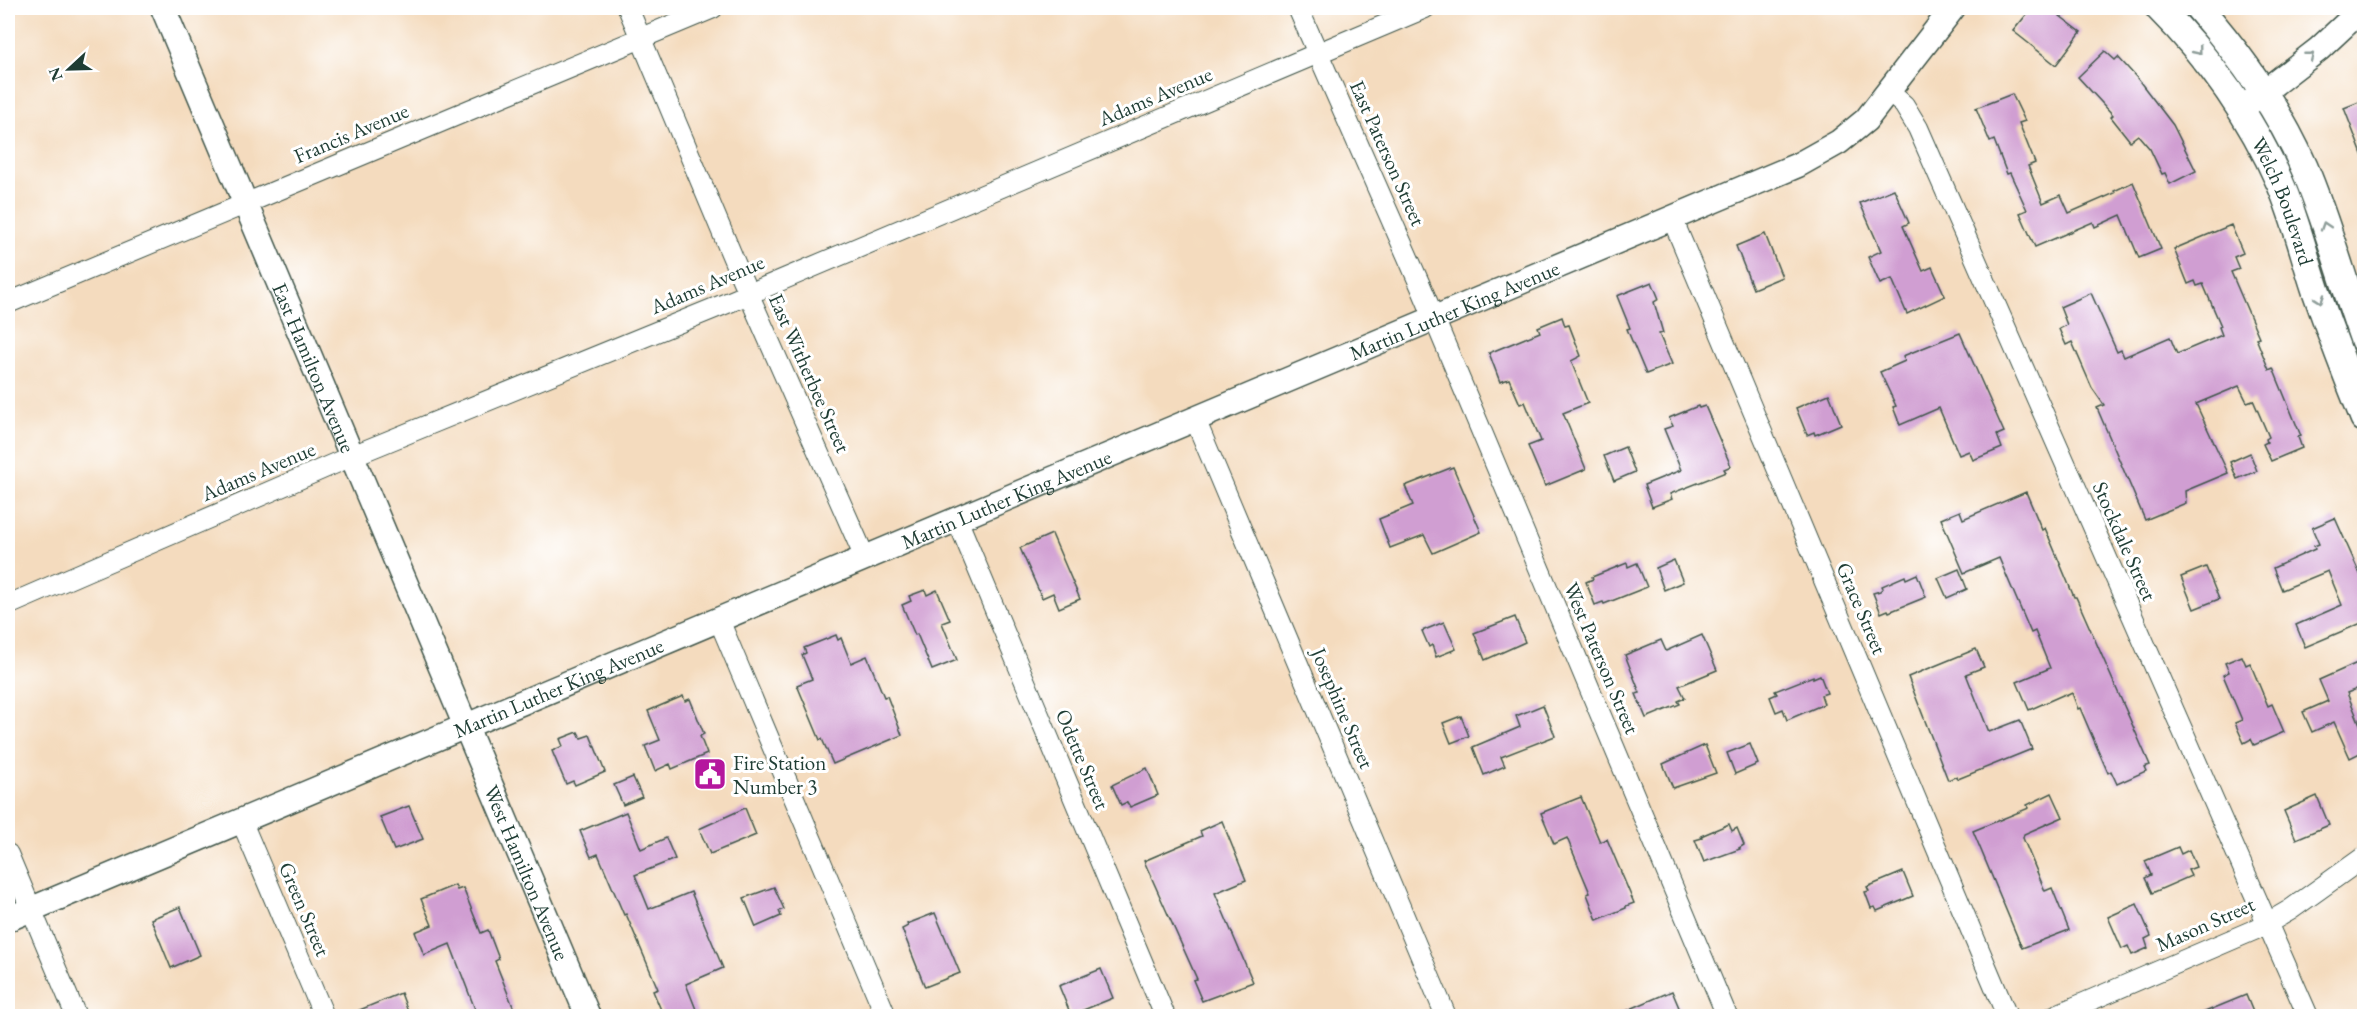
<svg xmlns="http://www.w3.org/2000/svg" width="2372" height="1024" viewBox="0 0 2372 1024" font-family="'EB Garamond',serif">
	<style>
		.building { fill: #d09ed2 }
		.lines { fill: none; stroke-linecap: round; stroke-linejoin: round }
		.minor-casing { stroke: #3f5549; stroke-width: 22 }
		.tertiary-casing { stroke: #3f5549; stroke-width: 27 }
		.secondary-casing { stroke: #3f5549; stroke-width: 30 }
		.minor { stroke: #fff; stroke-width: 20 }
		.tertiary { stroke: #fff; stroke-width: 24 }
		.secondary { stroke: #fff; stroke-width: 27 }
		.oneway { stroke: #8f9e9a }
		.labels { text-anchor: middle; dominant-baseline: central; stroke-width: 6; stroke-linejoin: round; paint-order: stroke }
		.street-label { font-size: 21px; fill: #1f3d34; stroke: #fff }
		.poi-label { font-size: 21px; fill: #1f3d34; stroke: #fff; text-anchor: start }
	</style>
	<rect width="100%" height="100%" fill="#fff"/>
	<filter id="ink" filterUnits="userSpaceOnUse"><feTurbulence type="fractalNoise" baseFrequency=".0167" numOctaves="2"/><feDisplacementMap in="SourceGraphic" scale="12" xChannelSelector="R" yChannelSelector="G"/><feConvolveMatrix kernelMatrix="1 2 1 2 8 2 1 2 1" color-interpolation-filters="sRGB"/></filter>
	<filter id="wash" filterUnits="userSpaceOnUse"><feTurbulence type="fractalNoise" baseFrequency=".008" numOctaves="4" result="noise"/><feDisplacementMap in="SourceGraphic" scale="24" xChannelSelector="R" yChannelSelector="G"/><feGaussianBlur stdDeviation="1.35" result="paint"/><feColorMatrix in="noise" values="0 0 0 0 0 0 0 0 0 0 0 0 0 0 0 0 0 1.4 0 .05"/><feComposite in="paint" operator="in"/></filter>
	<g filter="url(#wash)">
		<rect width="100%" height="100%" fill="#f4dbbe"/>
		<g id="blocks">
			<!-- building -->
			<g class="building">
				<polygon points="2032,8 2067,8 2060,16 2081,32 2056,65 2013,31"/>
				<polygon points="2105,51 2115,60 2118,57 2137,78 2173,125 2196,171 2170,184 2165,173 2162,174 2150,149 2138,135 2130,141 2111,117 2113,115 2078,77"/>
				<polygon points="2012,94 2025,121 2019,123 2035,163 2028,166 2043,203 2061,195 2069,213 2115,193 2114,191 2133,182 2161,249 2139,258 2121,215 2095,227 2093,222 2035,247 2020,213 2027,210 2010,173 2007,174 1994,140 1990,142 1976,108"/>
				<polygon points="2364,100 2364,157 2363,157 2344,108"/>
				<polygon points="1894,189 1909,223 1903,226 1923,271 1932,267 1945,296 1907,314 1892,279 1880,284 1868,257 1881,251 1860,203"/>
				<polygon points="2231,225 2243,253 2234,257 2239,269 2231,272 2259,337 2256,338 2269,370 2273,368 2301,436 2298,437 2302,448 2271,461 2263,444 2267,442 2266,439 2269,437 2253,400 2247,402 2239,386 2196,404 2228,473 2185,491 2186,503 2145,520 2097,408 2104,405 2092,388 2072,342 2066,345 2059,329 2067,325 2060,307 2091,293 2117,352 2121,350 2124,357 2170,337 2177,354 2222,335 2219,327 2221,326 2203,284 2197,286 2195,281 2188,284 2174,249"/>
				<polygon points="1765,234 1782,277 1753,289 1736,246"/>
				<polygon points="1652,282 1659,299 1654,302 1663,333 1659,334 1672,364 1646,374 1627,329 1630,328 1617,296"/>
				<polygon points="1562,317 1565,326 1569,325 1581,356 1571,361 1588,403 1563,413 1586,469 1545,486 1528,446 1541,441 1525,402 1520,404 1509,379 1500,382 1489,353 1540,332 1538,327"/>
				<polygon points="1960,333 2004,432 1997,435 2002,448 1973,460 1969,451 1959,455 1939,408 1900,425 1893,407 1896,406 1880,372 1905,361 1903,356"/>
				<polygon points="1829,394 1841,424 1815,435 1814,432 1807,435 1796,408"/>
				<polygon points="1698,406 1699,408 1705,406 1731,466 1724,469 1726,472 1670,494 1672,499 1652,507 1644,485 1681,470 1664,429 1673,426 1669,418"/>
				<polygon points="1625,447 1635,472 1614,481 1604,456"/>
				<polygon points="2250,453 2257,471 2237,479 2230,462"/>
				<polygon points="1453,467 1481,532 1433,553 1424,535 1390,548 1379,519 1413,505 1405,486"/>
				<polygon points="2026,492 2042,530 2045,528 2074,597 2076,597 2092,633 2150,765 2144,767 2146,771 2117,784 2111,771 2108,773 2080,708 2078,709 2072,693 2066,696 2065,694 2029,710 2017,682 2050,668 2035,631 2031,633 1999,558 1964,573 1941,519 1960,511 1963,519"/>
				<polygon points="2335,518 2364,583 2364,622 2305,647 2296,625 2342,605 2328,571 2282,590 2273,568 2315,549 2314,546 2319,544 2312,528"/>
				<polygon points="1052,534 1080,599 1059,608 1053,593 1042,598 1020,548"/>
				<polygon points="1674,560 1683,582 1664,590 1656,568"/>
				<polygon points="1627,563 1628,567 1637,563 1647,587 1604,604 1603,602 1595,605 1586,582 1593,579 1592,577"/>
				<polygon points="2206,567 2219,599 2194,609 2181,577"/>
				<polygon points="1959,569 1967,589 1947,598 1938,578"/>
				<polygon points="1917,574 1926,597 1889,612 1888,610 1881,613 1873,593 1880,591 1883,588 1882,586 1905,576 1906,579"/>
				<polygon points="925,590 927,595 937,590 950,620 942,623 957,660 932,670 917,634 915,635 902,605 911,601 909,596"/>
				<polygon points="1515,617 1525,642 1485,660 1474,633"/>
				<polygon points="1444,622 1456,649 1436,657 1432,645 1429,647 1422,631"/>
				<polygon points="836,635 838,640 841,638 851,663 867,656 884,697 887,696 902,735 833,764 822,739 820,740 797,685 812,679 802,655 806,653 804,648"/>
				<polygon points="1702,635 1717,670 1679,686 1685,698 1678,701 1680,704 1646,718 1636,694 1640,693 1625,655 1661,640 1666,651"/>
				<polygon points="1976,649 1984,667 1966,674 1989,732 2020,720 2032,749 1958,779 1957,776 1948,780 1908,677"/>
				<polygon points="2242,656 2246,665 2250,663 2268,706 2272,704 2284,732 2254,745 2251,739 2244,743 2235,723 2242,720 2223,675 2229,672 2225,663"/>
				<polygon points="2364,660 2364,686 2347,693 2364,734 2364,751 2350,758 2334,722 2312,732 2303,712 2328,701 2319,680"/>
				<polygon points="1820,675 1827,693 1821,695 1824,704 1787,720 1783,709 1776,712 1770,697 1777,694 1775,691 1813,676 1813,678"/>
				<polygon points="683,696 685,701 690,699 704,734 700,736 707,754 672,769 670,764 655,771 645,746 660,740 648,711"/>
				<polygon points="1543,705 1555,736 1501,757 1505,766 1484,775 1473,747 1520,727 1516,716"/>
				<polygon points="1461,716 1469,736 1451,743 1443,723"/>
				<polygon points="578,732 581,738 590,735 605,772 575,785 573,781 566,784 552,751 563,746 560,739"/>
				<polygon points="1750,744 1758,764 1735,774 1727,753"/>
				<polygon points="1705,745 1716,773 1673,788 1663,764"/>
				<polygon points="1147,768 1158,795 1130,807 1127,802 1121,805 1112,785"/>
				<polygon points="633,777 642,797 623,805 614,785"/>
				<polygon points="2052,793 2063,817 2024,834 2023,838 2045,891 2052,888 2069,930 2022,948 1973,831 2029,808 2027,805"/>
				<polygon points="2317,796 2329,825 2296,839 2284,811"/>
				<polygon points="1581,797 1600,842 1607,839 1634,903 1626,906 1626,908 1597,920 1587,894 1590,893 1567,838 1554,844 1541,813"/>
				<polygon points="409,806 423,839 394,850 380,817"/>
				<polygon points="745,808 756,835 710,854 699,829"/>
				<polygon points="626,812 641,849 666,838 675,859 635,875 649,909 691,892 723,968 686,984 699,1017 664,1017 653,991 658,989 626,914 624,915 598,854 591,857 580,831"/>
				<polygon points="1222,821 1246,880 1215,893 1253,982 1202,1001 1193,980 1197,979 1144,861 1202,836 1200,831"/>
				<polygon points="1729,824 1732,831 1737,828 1744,845 1739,848 1740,849 1704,862 1695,840 1702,838 1701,836"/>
				<polygon points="2178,847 2181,854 2189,850 2196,867 2188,870 2191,876 2152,893 2145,878 2151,875 2145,861"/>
				<polygon points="1903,872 1913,896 1877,911 1875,907 1871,908 1865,892 1869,891 1867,887"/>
				<polygon points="455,885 457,890 463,888 481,933 488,930 499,959 495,961 514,1009 495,1017 478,1017 450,944 424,955 415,932 432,925 421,899"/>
				<polygon points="774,887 784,909 779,911 781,916 756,927 744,898"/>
				<polygon points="2137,904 2151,936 2145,939 2148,948 2132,955 2128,946 2122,949 2108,917"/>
				<polygon points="180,907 200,955 171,968 151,919"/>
				<polygon points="935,913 960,973 925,987 902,929 908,926 907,924"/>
				<polygon points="1101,969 1113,998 1071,1015 1059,986"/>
				<polygon points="1672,991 1683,1017 1612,1017"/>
				<polygon points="401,993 410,1017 345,1017 345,1016"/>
				<polygon points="2246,995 2255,1017 2195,1017 2195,1016"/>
			</g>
		</g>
	</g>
	<g filter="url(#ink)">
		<use href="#blocks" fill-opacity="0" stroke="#3f5549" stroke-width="1.5"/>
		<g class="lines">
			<defs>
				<g id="minor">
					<polyline points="628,8 741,277 865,558"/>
					<polyline points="1298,8 1421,287 1727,1016"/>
					<polyline points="1889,92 1904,105 1918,128 2308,1016"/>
					<polyline points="1672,218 2007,1016"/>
					<polyline points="8,303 713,8"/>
					<polyline points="1195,419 1446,1016"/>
					<polyline points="957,519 1165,1016"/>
					<polyline points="8,605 352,456 732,301 1425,8"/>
					<polyline points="719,620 886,1016"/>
					<polyline points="241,820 324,1016"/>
					<polyline points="8,854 76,1016"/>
					<polyline points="2054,1016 2261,927 2290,910 2364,857"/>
				</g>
				<g id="tertiary">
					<path id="s1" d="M 163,8 L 588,1016"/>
					<polyline points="2248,104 2319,49 2363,8"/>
					<path id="s2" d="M 8,919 L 1798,165 L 1839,142 L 1866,120 L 1953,8"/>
				</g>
				<g id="secondary">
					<path id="s3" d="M 2159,8 C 2209,58 2251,117 2280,183 C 2295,217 2304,255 2316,291 C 2331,334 2347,376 2364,418"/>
					<path d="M 2199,8 C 2241,56 2278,108 2304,167 C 2328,223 2343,283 2364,340"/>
				</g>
			</defs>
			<!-- minor casing -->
			<use href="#minor" class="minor-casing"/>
			<!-- tertiary casing -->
			<use href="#tertiary" class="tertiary-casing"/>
			<!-- secondary casing -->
			<use href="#secondary" class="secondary-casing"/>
			<!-- minor -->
			<use href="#minor" class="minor"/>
			<!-- tertiary -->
			<use href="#tertiary" class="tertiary"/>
			<!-- secondary -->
			<use href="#secondary" class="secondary"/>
		</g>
		<!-- one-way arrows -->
		<defs><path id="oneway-chevron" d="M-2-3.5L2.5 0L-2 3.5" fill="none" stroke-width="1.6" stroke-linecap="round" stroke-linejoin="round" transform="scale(1.5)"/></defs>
		<g class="oneway">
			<use href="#oneway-chevron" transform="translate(2198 51) rotate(51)"/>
			<use href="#oneway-chevron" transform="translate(2310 56) rotate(-38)"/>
			<use href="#oneway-chevron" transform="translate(2325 226) rotate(-108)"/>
			<use href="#oneway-chevron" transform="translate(2320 299) rotate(71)"/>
		</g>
	</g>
	<!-- icons -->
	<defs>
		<symbol id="civic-square" viewBox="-11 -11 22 22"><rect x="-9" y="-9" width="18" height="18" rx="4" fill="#b5179e" stroke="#fff"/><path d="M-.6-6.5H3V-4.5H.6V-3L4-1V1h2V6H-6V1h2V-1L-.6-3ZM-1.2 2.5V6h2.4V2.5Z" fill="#fff"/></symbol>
	</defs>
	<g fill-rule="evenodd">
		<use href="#civic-square" x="691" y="755" width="38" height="38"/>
	</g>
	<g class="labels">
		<!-- street labels -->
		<g class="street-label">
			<text transform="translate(1155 96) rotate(-23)">Adams Avenue</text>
			<text transform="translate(351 133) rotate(-23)">Francis Avenue</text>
			<text transform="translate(1388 153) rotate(66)">East Paterson Street</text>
			<text stroke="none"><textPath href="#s3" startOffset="232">Welch Boulevard</textPath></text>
			<text transform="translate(707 284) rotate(-23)">Adams Avenue</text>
			<text stroke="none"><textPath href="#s2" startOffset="1569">Martin Luther King Avenue</textPath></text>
			<text stroke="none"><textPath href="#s1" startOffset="390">East Hamilton Avenue</textPath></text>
			<text transform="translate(810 373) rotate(66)">East Witherbee Street</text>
			<text transform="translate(258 471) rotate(-23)">Adams Avenue</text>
			<text stroke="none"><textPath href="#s2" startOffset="1083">Martin Luther King Avenue</textPath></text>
			<text transform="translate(2125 541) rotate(66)">Stockdale Street</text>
			<text transform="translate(1862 608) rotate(67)">Grace Street</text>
			<text transform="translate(1602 658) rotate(67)">West Paterson Street</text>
			<text stroke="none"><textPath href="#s2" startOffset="597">Martin Luther King Avenue</textPath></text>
			<text transform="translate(1343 708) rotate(67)">Josephine Street</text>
			<text transform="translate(1083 759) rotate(67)">Odette Street</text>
			<text stroke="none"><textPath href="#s1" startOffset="938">West Hamilton Avenue</textPath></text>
			<text transform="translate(305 909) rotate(67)">Green Street</text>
			<text transform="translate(2205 924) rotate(-24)">Mason Street</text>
		</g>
		<!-- poi labels -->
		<g class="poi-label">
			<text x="733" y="762">Fire Station<tspan x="733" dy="24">Number 3</tspan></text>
		</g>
	</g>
	<!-- margin -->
	<rect width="2372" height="1024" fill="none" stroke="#fff" stroke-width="30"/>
	<!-- north arrow -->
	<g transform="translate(69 69) rotate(248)" stroke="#ffffff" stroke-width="4.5" paint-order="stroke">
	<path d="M0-4.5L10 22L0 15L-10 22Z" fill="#1f3d34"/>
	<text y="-9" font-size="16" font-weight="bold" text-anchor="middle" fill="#1f3d34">N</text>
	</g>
</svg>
